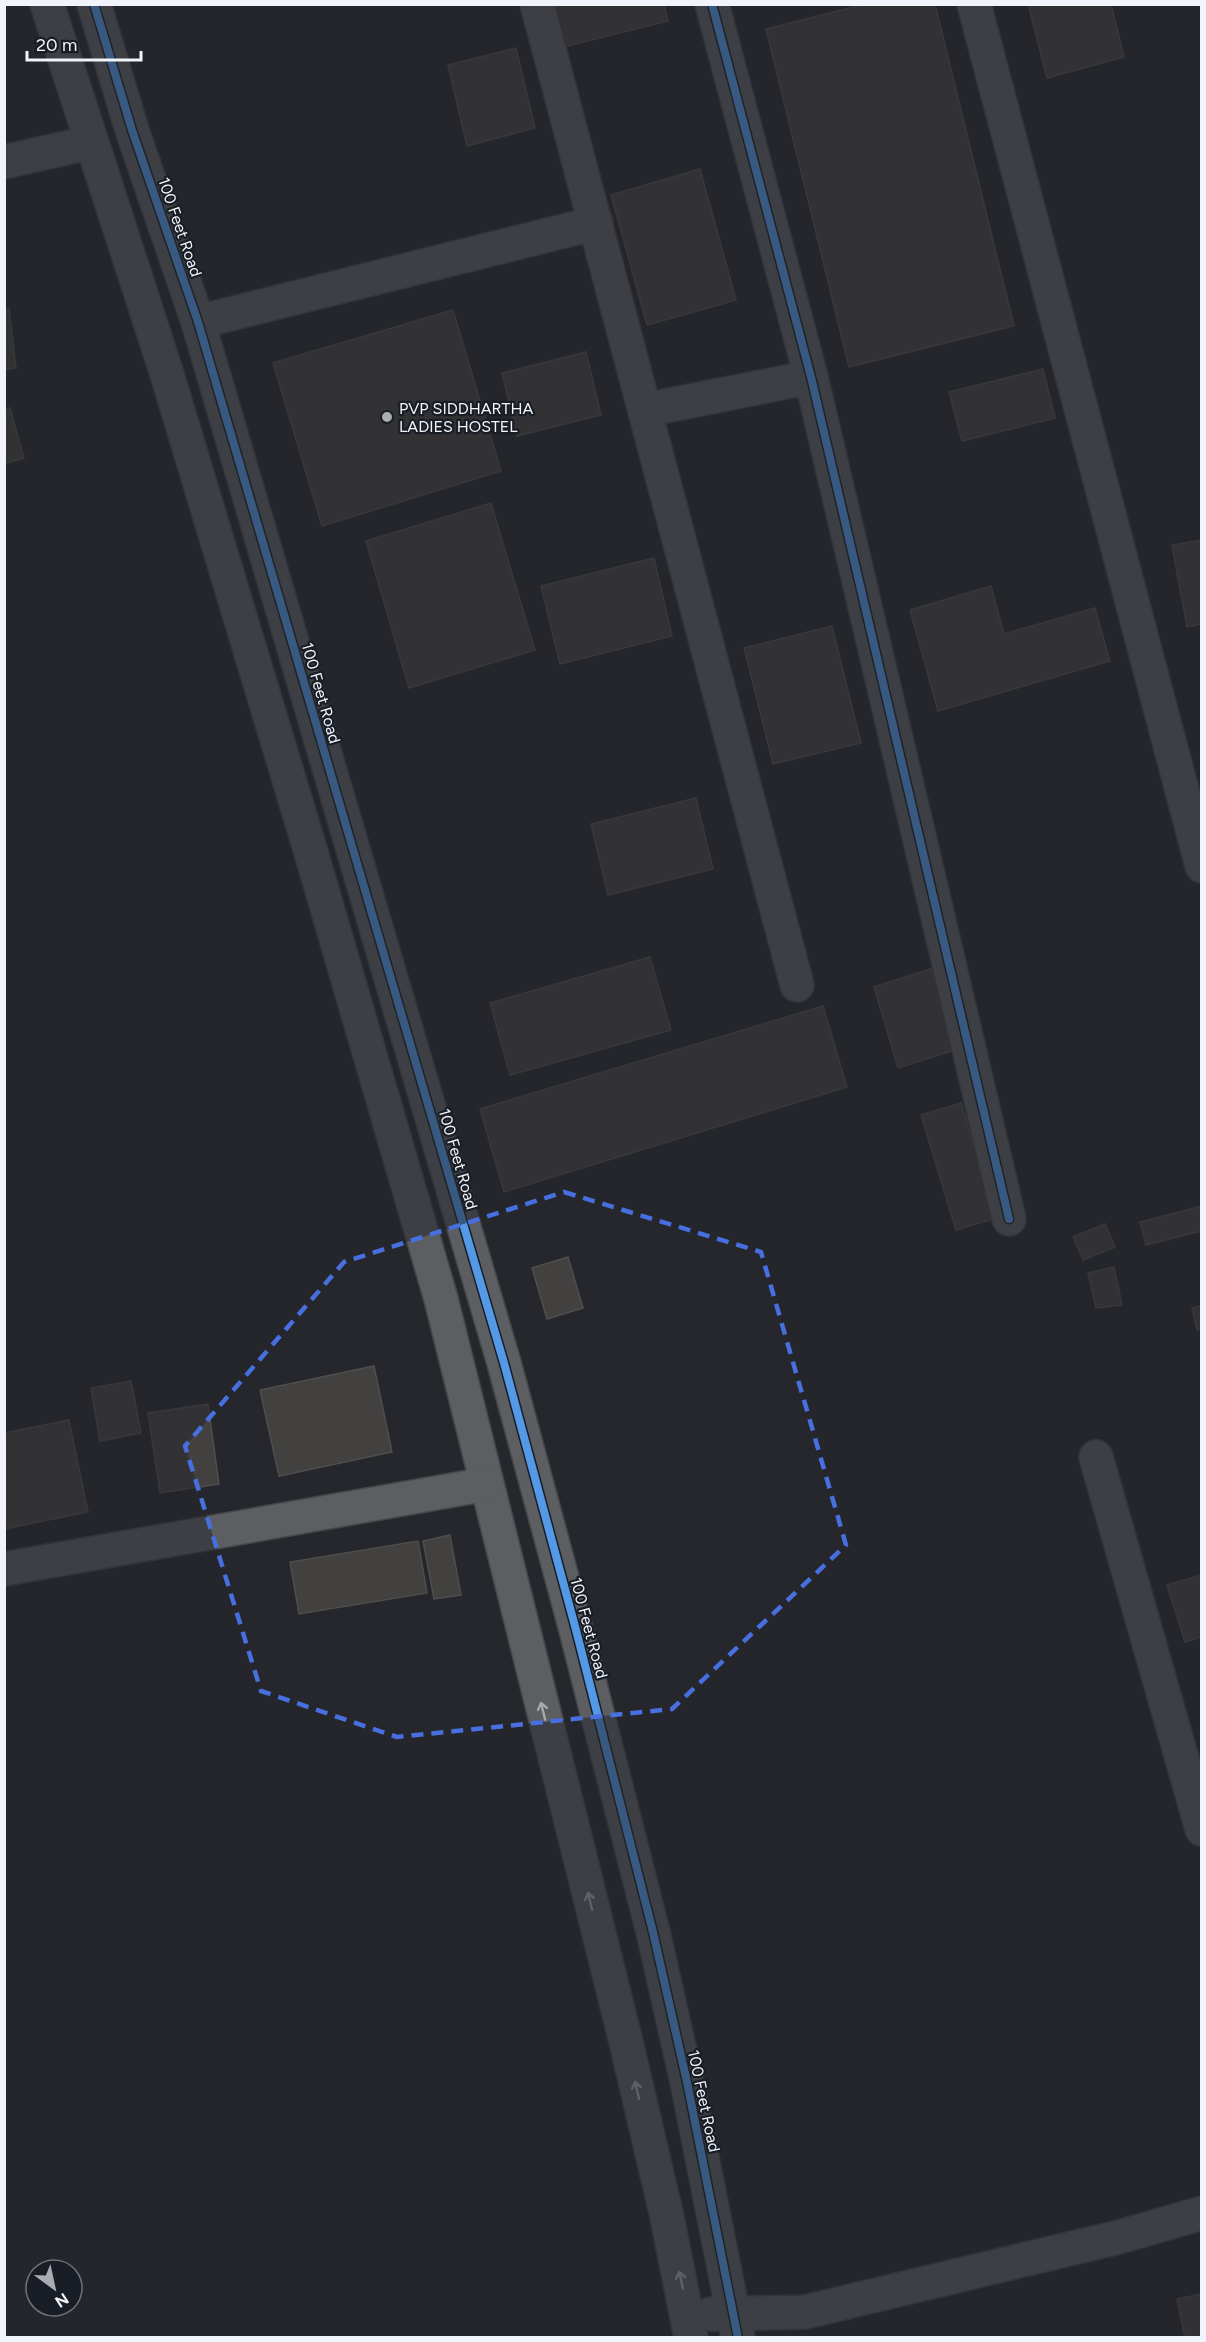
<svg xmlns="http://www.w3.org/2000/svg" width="1206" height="2342" viewBox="0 0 1206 2342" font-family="Figtree,sans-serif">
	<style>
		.building { fill: #43413f; stroke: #4e4e4e; stroke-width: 1.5 }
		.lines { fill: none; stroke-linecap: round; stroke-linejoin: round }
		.minor-casing { stroke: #44464a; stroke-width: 36 }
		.minor { stroke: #5c5e62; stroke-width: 33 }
		.cycleway-casing { stroke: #191d25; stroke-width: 11 }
		.cycleway { stroke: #5399e6; stroke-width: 8 }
		.oneway { stroke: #a6a9ae }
		.marked { fill: none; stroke: #476fdf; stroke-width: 4.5; stroke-dasharray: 12 8; stroke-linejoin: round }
		.poi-dot { fill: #aaacb2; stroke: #191d25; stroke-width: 2 }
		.labels { text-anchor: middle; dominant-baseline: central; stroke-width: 4.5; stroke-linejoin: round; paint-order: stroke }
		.street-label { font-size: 16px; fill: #f1f4fa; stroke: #191d25 }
		.poi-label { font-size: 16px; fill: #f1f4fa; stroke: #191d25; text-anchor: start }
	</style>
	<rect width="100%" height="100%" fill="#25272c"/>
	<!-- building -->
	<g class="building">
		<polygon points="552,4 664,4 668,21 563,47"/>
		<polygon points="865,4 935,4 1014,326 849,367 766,29"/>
		<polygon points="1028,4 1111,4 1124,57 1047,78"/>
		<polygon points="516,48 535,128 467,146 448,65"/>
		<polygon points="700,169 736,300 647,325 611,195"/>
		<polygon points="9,309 16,368 4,370 4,310"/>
		<polygon points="453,310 501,471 322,526 273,363"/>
		<polygon points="586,352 601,415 517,436 502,373"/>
		<polygon points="1043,369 1055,418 962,441 949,392"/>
		<polygon points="10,408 24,458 4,464 4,410"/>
		<polygon points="491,503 535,650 409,688 366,541"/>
		<polygon points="1202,540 1202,624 1187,627 1172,545"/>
		<polygon points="654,558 672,636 560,664 541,586"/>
		<polygon points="991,586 1004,634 1095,608 1110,661 938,711 910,610"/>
		<polygon points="832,626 861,743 773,764 744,648"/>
		<polygon points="696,798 713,869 608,895 591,824"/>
		<polygon points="650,957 671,1030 510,1075 490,1003"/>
		<polygon points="933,968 958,1049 898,1068 874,987"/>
		<polygon points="823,1006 847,1087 504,1192 480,1109"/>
		<polygon points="961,1103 996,1218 956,1230 921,1115"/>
		<polygon points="1202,1206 1202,1231 1146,1245 1140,1222"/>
		<polygon points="1105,1224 1115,1247 1083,1260 1073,1237"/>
		<polygon points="568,1257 583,1308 547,1319 532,1268"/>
		<polygon points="1114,1267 1122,1305 1096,1308 1088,1273"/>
		<polygon points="1202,1305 1202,1329 1197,1330 1192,1308"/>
		<polygon points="374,1366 392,1452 279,1476 260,1390"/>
		<polygon points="131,1381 141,1433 100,1441 91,1388"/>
		<polygon points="208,1404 219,1484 160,1493 148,1413"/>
		<polygon points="69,1420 88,1512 4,1529 4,1433"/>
		<polygon points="450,1535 461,1595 434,1599 423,1541"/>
		<polygon points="418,1541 427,1593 299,1614 290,1562"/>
		<polygon points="1202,1575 1202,1637 1185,1642 1167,1585"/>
		<polygon points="1202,2294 1202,2338 1185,2338 1177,2299"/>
	</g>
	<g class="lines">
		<defs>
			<g id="minor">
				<polyline points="47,4 166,371 310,849 441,1299 626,2042 667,2217 691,2338"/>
				<polyline points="94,4 132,130 198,322 504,1363 576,1630 653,1932 687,2082 738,2338"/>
				<polyline points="537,4 797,985"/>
				<polyline points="712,4 811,377 1009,1219"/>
				<polyline points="974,4 1202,866"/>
				<polyline points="4,162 92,142"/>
				<polyline points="198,322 596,223"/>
				<polyline points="645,410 811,377"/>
				<polyline points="1096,1457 1202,1829"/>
				<polyline points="4,1569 487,1484"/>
				<polyline points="711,2314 805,2312 1119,2237 1202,2213"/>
			</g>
		</defs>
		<!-- minor casing -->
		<use href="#minor" class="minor-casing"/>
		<!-- minor -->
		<use href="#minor" class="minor"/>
		<defs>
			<g id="cycleway">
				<polyline points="94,4 132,130 198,322 504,1363 576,1630 653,1932 687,2082 738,2338"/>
				<polyline points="712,4 811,377 1009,1219"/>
			</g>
		</defs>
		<!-- cycleway casing -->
		<use href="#cycleway" class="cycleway-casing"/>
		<!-- cycleway -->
		<use href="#cycleway" class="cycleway"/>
	</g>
	<!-- one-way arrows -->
	<defs><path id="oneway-shaft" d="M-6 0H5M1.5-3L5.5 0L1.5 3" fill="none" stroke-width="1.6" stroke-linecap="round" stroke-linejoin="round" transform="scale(1.5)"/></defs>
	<g class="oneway">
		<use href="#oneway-shaft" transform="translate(543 1711) rotate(-104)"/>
		<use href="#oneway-shaft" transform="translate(590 1901) rotate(-104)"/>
		<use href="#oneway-shaft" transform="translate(637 2090) rotate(-103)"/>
		<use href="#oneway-shaft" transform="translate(681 2280) rotate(-102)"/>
	</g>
	<!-- marked area -->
	<path d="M0 0H1206V2342H0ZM 564,1192 L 761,1252 L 846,1545 L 672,1709 L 397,1737 L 261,1691 L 185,1446 L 344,1262 Z" fill="#25272c" fill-opacity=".55" fill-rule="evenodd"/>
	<path class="marked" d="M 564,1192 L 761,1252 L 846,1545 L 672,1709 L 397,1737 L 261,1691 L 185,1446 L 344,1262 Z"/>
	<!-- markers -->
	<circle class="poi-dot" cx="387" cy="417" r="6"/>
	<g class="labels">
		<!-- street labels -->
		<g class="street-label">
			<text transform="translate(180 227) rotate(71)">100 Feet Road</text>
			<text transform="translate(321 693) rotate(74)">100 Feet Road</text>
			<text transform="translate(458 1159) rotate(74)">100 Feet Road</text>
			<text transform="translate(589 1628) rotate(75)">100 Feet Road</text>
			<text transform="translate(704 2101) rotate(78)">100 Feet Road</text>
		</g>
		<!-- poi labels -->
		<g class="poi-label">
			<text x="399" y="408">PVP SIDDHARTHA<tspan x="399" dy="18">LADIES HOSTEL</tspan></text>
		</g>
	</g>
	<!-- border -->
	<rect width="1206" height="2342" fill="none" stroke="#f1f4fa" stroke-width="12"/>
	<!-- north arrow -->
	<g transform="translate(54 2288) rotate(147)"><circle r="28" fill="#191d25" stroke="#6f737a" stroke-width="1.5"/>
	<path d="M0-4.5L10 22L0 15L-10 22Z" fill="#aaacb2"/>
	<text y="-9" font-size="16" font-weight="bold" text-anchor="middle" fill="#f1f4fa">N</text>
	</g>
	<!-- scale -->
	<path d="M27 51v9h114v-9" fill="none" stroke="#f1f4fa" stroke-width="3"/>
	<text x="36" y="51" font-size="18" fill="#f1f4fa" stroke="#191d25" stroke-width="4.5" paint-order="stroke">20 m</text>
</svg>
